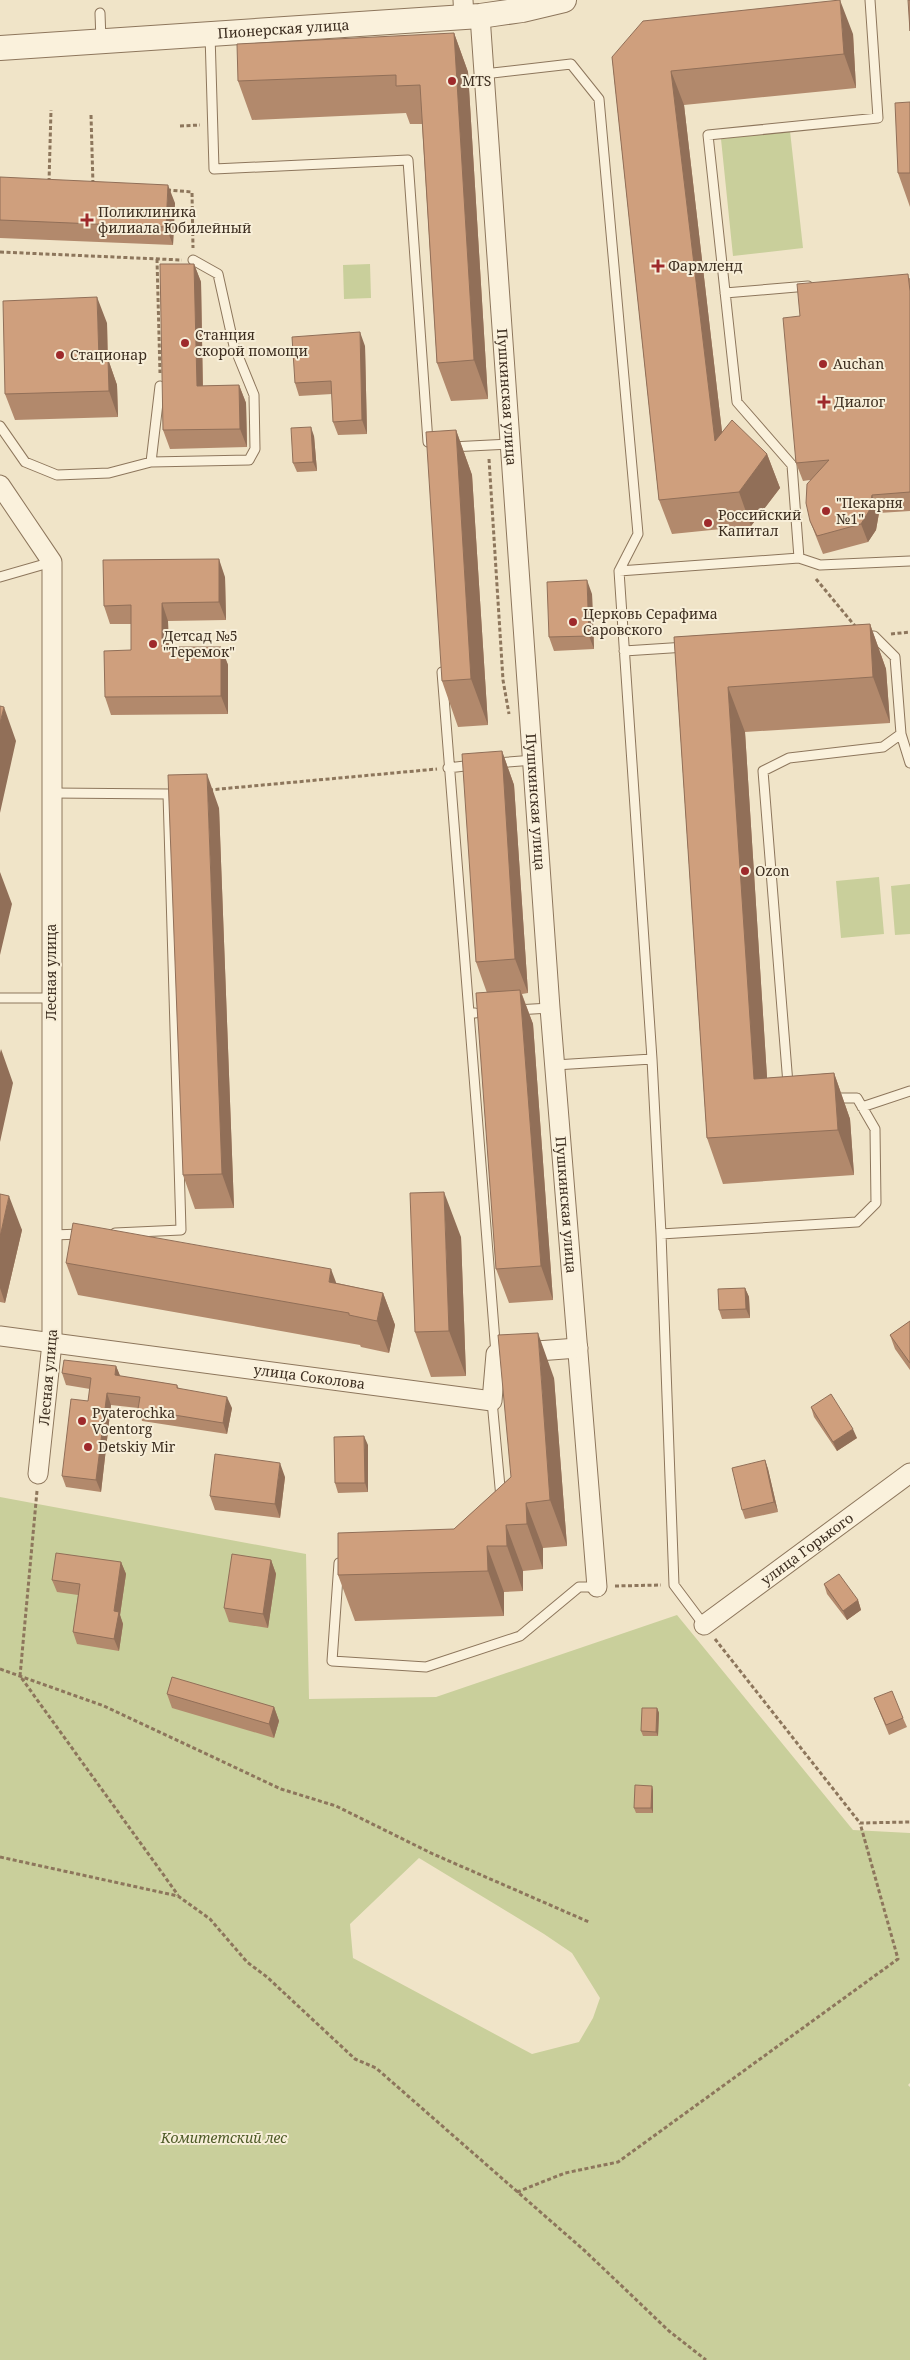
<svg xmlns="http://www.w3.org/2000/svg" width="910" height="2360" font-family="'Noto Serif',serif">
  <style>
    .green { fill: #c9cf9b; fill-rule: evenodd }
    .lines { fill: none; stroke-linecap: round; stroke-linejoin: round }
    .service-casing { stroke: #8d765c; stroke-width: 11 }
    .minor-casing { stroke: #8d765c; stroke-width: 21 }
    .tertiary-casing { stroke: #8d765c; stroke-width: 26 }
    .path { stroke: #8d765c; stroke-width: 3; stroke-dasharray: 4 2.5; stroke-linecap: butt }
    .service { stroke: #faf1dc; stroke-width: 9 }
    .minor { stroke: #faf1dc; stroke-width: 19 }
    .tertiary { stroke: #faf1dc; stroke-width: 24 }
    .wall { fill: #b2896c }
    .shaded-wall { fill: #916f58 }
    .building { fill: #cf9f7d; stroke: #916f58 }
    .poi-dot { fill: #9e2a2b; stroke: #f7eed8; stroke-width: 2 }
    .labels { text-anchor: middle; stroke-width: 4; stroke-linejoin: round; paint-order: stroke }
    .street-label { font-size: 14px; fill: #3d2e20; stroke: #f7eed8 }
    .poi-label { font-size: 14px; fill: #3d2e20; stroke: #f7eed8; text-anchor: start }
    .park-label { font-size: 14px; font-style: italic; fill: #4d5a26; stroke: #f7eed8 }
  </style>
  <rect width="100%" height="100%" fill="#f0e4c8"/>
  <path class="green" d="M790,131L803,248L733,256L721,139Z
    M370,264L371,298L344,299L343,265Z
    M879,877L884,934L841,938L836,881Z
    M910,884V934L895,935L891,886Z
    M0,1497L306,1554L309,1699L436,1697L677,1615L853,1830L910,1833V2083L908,2085L910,2087V2360H0ZM419,1858L544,1934L572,1953L600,1998L593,2018L579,2042L532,2054L353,1958L350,1924Z"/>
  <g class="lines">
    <defs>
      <path id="service" d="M100,13L101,41
        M210,34L214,169L408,160L428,442
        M484,74L571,64L599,99L638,534L619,571L799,558L792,465L737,402L708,135L878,118L870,0
        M725,293L808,286
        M0,426L25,462L57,475L109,473L151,462L160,386
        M451,447L510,444
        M151,462L249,460L255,449L254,395L234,346L218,274L193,260
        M799,558L820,565L910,561
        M619,571L652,1059L661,1234L674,1585L704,1625
        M0,577L52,562
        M624,651L686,647
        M442,672L469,1013
        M901,734L910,763
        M496,763L534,760
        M448,768L473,765
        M52,793L168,794L181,1230L115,1233
        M0,998H50
        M516,1010L550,1008
        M475,1013H469L496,1354
        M555,1065L652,1059
        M791,1086L788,1084L763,771L789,758L883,747L901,734L895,657L874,636L864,637
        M862,1107L910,1091
        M661,1234L857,1222L876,1203L875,1129L857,1098H832
        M52,1235L82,1234
        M492,1401L501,1498
        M339,1563L332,1661L426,1667L520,1636L579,1587H597"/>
      <g id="minor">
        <path d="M463,0L464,17"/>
        <path id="s1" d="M480,16L550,1008L597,1587"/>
        <path d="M0,485L52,562V1343L38,1474"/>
        <path id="s2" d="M0,1336L492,1401L496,1354L578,1348"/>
        <path id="s3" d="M704,1625L910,1473"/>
      </g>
      <g id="tertiary">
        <path id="s4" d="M0,48L480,16L522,10L564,0"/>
      </g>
    </defs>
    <use href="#service" class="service-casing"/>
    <use href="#minor" class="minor-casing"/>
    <use href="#tertiary" class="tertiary-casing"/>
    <path class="path" d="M91,115L93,185
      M180,126L200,125
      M49,182L51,110
      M167,190L192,192L193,248
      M0,252L182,260
      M157,259L160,373
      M489,459L503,680L509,714
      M816,579L855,626
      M891,634L910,632
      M209,790L437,769
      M37,1491L20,1676L178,1895
      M615,1586L661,1585
      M715,1639L860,1823L910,1822
      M0,1669L104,1706L281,1789L336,1806L433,1854L589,1922
      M0,1857L178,1896L210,1919L247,1962L267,1977L355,2059L376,2068L585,2251L669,2331L706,2360
      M517,2192L565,2173L618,2162L898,1959L860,1823"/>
    <use href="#service" class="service"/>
    <use href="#minor" class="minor"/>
    <use href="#tertiary" class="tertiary"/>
  </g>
  <path class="wall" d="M454,33L468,72L488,399L451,401L437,363L422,124H410L406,113L252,120L238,81Z
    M853,34L856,88L684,105L722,432L767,454L780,488L751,526L672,534L659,500L612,57Z
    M910,102V207L898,173Z
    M0,177L175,203L173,245L0,238Z
    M194,264L201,282L203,386L239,385L246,403L247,447L170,449L163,430Z
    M910,278V511L879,513L876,530L868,542L823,554L817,539L810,521V480L803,481L796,463L800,316Z
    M107,323L108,359L117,385L118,417L15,420L5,394Z
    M365,346L367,434L338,435L333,422L332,394L299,396L295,383Z
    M456,430L472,475L488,725L458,727L442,681Z
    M314,436L317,471L297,472L293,463Z
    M225,577L226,620L168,621L169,647H221L228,665V714L111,715L105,697L131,650V624H110L104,606Z
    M592,594L594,649L554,651L549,637Z
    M870,624L886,669L890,723L745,732L767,1078L834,1073L850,1119L854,1175L723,1184L707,1138L674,637Z
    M502,751L514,785L528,993L522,994L533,1024L553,1300L509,1303L496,1269L487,993L476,962Z
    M219,808L234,1208L195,1209L183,1175Z
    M0,1194L22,1230L5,1303L0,1302Z
    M461,1237L466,1376L431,1377L415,1332Z
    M66,1263L337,1283L383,1293L395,1325L389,1353L361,1347L360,1345L78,1295Z
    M745,1288L749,1297L750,1318L722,1319L719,1310Z
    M910,1321V1370L895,1349L890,1335Z
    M116,1366L120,1376L177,1385L179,1389L232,1408L227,1434L142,1421L138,1408L111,1405L101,1492L66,1487L62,1476L88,1401L90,1389L66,1385L62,1373Z
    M554,1378L567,1546L543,1548V1569L523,1571V1591L504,1592V1616L355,1621L338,1575L454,1529L511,1477Z
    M811,1407L857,1438L837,1451L814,1417Z
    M368,1445V1492L338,1493L335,1483Z
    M765,1460L768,1469L778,1512L745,1519L742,1510Z
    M285,1477L280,1518L215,1510L210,1496Z
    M271,1560L276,1574L268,1628L229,1622L224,1608Z
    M121,1562L126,1574L120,1615L123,1624L119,1651L77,1644L73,1632L78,1595L57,1592L52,1580Z
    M824,1584L858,1600L861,1610L847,1620L827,1594Z
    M167,1694L274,1707L279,1721L274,1738L172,1708Z
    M874,1698L903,1718L907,1727L889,1735Z
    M657,1708L659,1713L658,1736H643L641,1731Z
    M652,1786L653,1791V1813H636L634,1808Z"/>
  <path class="shaded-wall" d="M840,0L853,34L856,88L844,54Z
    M454,33L468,72L488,399L474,360Z
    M671,71L684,105L727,475L715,441Z
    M168,185L175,203L173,245L166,227Z
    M194,264L201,282L203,404L197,386Z
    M97,297L107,323L108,385L99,359Z
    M360,332L365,346L367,434L362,420Z
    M108,359L117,385L118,417L109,391Z
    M239,385L246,403L247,447L240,429Z
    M311,427L314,436L317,471L313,462Z
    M456,430L472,475L488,725L471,679Z
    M767,454L780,488L751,526L739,492Z
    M872,495L879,513L876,530L868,542L861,524Z
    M219,559L225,577L226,620L219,602Z
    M587,580L592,594L594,649L589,636Z
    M162,603L168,621L169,665L162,647Z
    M870,624L886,669L890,723L873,677Z
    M221,647L228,665V714L221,696Z
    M728,687L745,732L770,1124L754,1079Z
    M4,707L16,741L0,813V723Z
    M502,751L514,785L528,993L515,959Z
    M207,774L219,808L234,1208L222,1174Z
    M0,872L12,904L0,955Z
    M520,990L533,1024L553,1300L541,1266Z
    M1,1049L13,1083L0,1142V1053Z
    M834,1073L850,1119L854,1175L838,1130Z
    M444,1192L461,1237L466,1376L449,1331Z
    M9,1196L22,1230L5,1303L0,1288V1237Z
    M331,1269L343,1301L329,1282Z
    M745,1288L749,1297L750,1318L746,1309Z
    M383,1293L395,1325L389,1353L377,1321Z
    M538,1333L554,1378L567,1546L550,1500Z
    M116,1366L121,1378L115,1375Z
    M107,1393L111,1405L101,1492L96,1480Z
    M227,1397L232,1408L227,1434L223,1423Z
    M853,1429L857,1438L837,1451L833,1442Z
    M364,1436L368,1445V1492L365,1483Z
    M765,1460L768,1469L778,1512L774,1502Z
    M280,1463L285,1477L280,1518L275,1504Z
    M526,1503L543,1548V1569L527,1524Z
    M506,1525L523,1571V1591L507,1546Z
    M487,1546L504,1592V1616L488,1571Z
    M271,1560L276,1574L268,1628L263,1614Z
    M121,1562L126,1574L120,1615L123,1624L119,1651L114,1639V1611Z
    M858,1600L861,1610L847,1620L843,1611Z
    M274,1707L279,1721L274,1738L269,1724Z
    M657,1708L659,1713L658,1736L656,1732Z
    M652,1786L653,1791V1813L651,1808Z"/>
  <path class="building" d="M840,0L844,54L671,71L715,441L732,420L767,454L739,492L659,500L612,57L643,21Z
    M908,0H910V31Z
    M454,33L474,360L437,363L420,85L396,86V75L238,81L237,44Z
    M910,102V173H898L895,103Z
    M0,177L168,185L166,227L0,220Z
    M160,264H194L197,386L239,385L240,429L163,430Z
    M908,274L910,291V492L872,495L869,511L861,524L817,536L810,521L806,503L807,484L829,460L796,463L783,318L800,316L797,284Z
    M97,297L99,359H108L109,391L5,394L3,301Z
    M360,332L362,420L333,422L331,381L295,383L292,337Z
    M311,427L313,462L293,463L291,428Z
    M456,430L471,679L442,681L426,432Z
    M219,559V602L162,603V647H221V696L105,697L104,651L131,650V605L104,606L103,560Z
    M587,580L589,636L549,637L547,582Z
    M870,624L873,677L728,687L754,1079L834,1073L838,1130L707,1138L674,637Z
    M0,706L4,707L0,723Z
    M502,751L515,959L476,962L462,754Z
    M207,774L222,1174L183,1175L168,775Z
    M520,990L541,1266L496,1269L476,993Z
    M444,1192L449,1331L415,1332L410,1193Z
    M0,1194L9,1196L0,1237Z
    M73,1223L331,1269L329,1282L383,1293L377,1321L349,1315V1313L66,1263Z
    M745,1288L746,1309L719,1310L718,1289Z
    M910,1321V1363L890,1335Z
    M538,1333L550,1500L526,1503L527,1524L506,1525L507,1546H487L488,1571L338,1575V1533L454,1529L511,1477L498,1335Z
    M64,1360L116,1366L115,1375L177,1385V1388L227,1397L223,1423L138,1409L140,1397L107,1393L96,1480L62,1476L71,1399L88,1401L91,1378L62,1373Z
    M831,1394L853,1429L833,1442L811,1407Z
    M364,1436L365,1483H335L334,1437Z
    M215,1454L280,1463L275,1504L210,1496Z
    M765,1460L774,1502L742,1510L732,1468Z
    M56,1553L121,1562L114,1611L119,1612L114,1639L73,1632L80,1584L52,1580Z
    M232,1554L271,1560L263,1614L224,1608Z
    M839,1574L858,1600L843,1611L824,1584Z
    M172,1677L274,1707L269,1724L167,1694Z
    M892,1691L903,1718L886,1725L874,1698Z
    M642,1708H657L656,1732L641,1731Z
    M635,1785L652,1786L651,1808H634Z"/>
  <g class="poi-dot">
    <circle cx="452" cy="81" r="5"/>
    <path d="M84.5 212.5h5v5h5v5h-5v5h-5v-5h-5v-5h5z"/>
    <path d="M655.5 258.5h5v5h5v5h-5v5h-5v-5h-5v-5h5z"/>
    <circle cx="185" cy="343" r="5"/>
    <circle cx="60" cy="355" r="5"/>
    <circle cx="823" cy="364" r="5"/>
    <path d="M821.5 394.5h5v5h5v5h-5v5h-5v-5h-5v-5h5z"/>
    <circle cx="826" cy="511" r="5"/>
    <circle cx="708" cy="523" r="5"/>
    <circle cx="573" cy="622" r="5"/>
    <circle cx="153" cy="644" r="5"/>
    <circle cx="745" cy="871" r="5"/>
    <circle cx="82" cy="1421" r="5"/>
    <circle cx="88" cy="1447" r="5"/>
  </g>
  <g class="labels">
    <g class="street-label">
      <text dy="5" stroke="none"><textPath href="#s4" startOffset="284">Пионерская улица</textPath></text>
      <text dy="5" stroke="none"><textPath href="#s1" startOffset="382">Пушкинская улица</textPath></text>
      <text dy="5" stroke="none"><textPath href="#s1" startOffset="788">Пушкинская улица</textPath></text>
      <text transform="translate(51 972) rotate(-90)" y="5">Лесная улица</text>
      <text dy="5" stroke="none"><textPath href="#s1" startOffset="1192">Пушкинская улица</textPath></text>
      <text transform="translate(48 1377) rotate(-85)" y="5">Лесная улица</text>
      <text dy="5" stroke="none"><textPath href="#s2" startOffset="312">улица Соколова</textPath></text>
      <text dy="5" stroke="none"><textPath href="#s3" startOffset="128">улица Горького</textPath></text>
    </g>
    <g class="poi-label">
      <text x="462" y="86">MTS</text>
      <text x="98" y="217">Поликлиника<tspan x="98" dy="16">филиала Юбилейный</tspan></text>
      <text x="668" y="271">Фармленд</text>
      <text x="195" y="340">Станция<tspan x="195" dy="16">скорой помощи</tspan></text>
      <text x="70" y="360">Стационар</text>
      <text x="833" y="369">Auchan</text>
      <text x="834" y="407">Диалог</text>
      <text x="836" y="508">"Пекарня<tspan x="836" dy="16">№1"</tspan></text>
      <text x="718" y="520">Российский<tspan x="718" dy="16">Капитал</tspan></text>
      <text x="583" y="619">Церковь Серафима<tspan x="583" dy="16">Саровского</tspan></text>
      <text x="163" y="641">Детсад №5<tspan x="163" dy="16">"Теремок"</tspan></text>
      <text x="755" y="876">Ozon</text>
      <text x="92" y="1418">Pyaterochka<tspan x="92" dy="16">Voentorg</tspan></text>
      <text x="98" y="1452">Detskiy Mir</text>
    </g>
    <g class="park-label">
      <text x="224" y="2143">Комитетский лес</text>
    </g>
  </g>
</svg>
